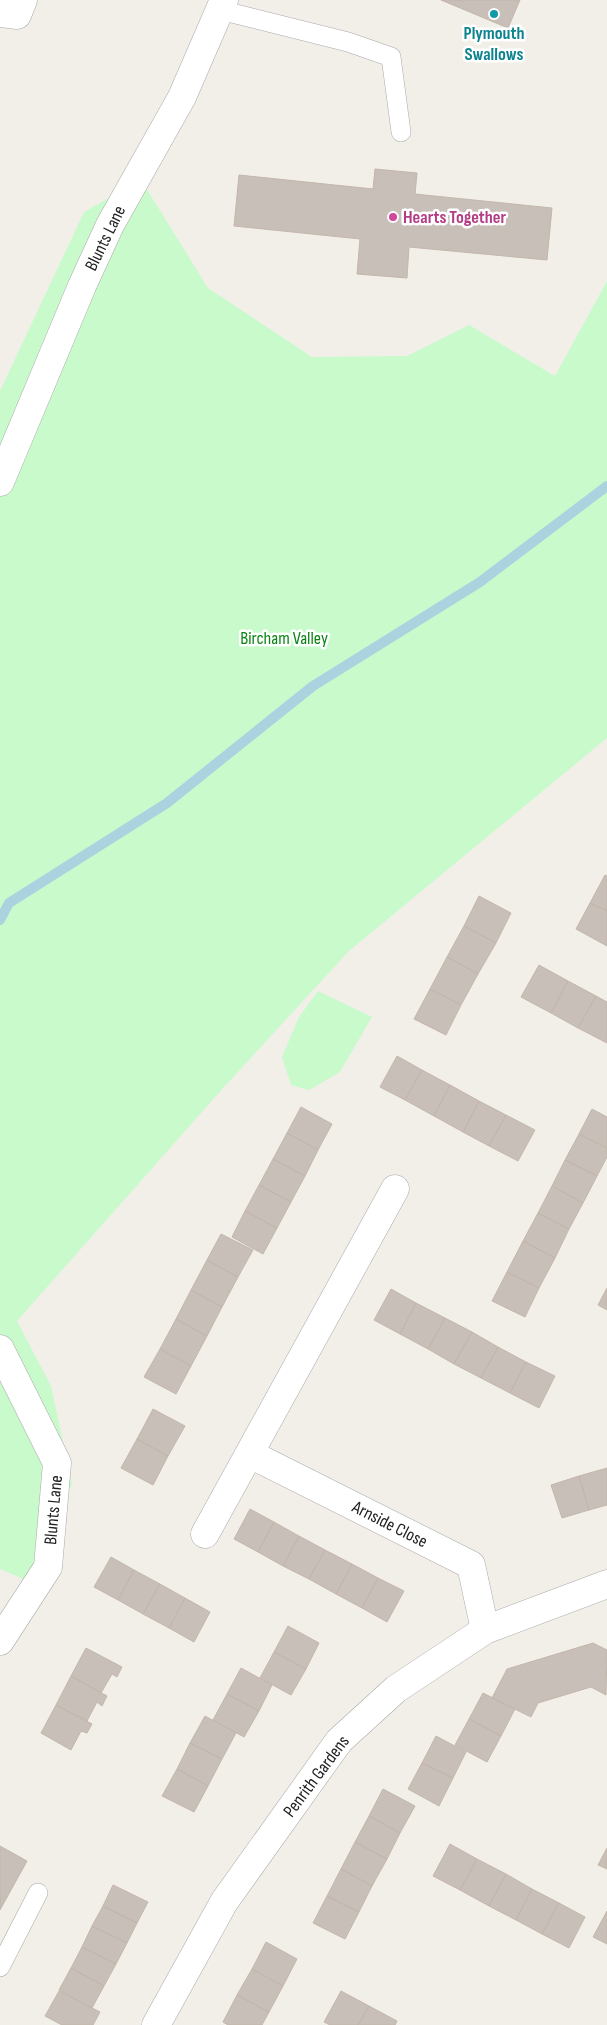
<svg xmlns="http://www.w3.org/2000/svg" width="607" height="2025" font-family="'Sofia Sans Condensed',sans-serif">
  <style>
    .park { fill: #c8facc }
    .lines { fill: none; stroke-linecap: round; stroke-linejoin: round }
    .stream { stroke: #aad3df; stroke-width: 10 }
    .building { fill: #c7bfb8; stroke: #c4b6ab }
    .lane-casing { stroke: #a9a9a9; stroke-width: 20 }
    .street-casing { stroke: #a9a9a9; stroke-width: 29 }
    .lane { stroke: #fff; stroke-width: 19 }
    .street { stroke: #fff; stroke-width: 28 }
    .culture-dot { fill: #0f9aa8; stroke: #fff; stroke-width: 2 }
    .hotel-dot { fill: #d1479c; stroke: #fff; stroke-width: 2 }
    .labels { text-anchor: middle; stroke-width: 5; stroke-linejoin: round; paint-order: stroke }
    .culture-label { font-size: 18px; font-weight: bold; fill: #0d838f; stroke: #fff }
    .hotel-label { font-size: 18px; font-weight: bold; fill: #b23c85; stroke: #fff; text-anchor: start }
    .street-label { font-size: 18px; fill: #222; stroke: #fff }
    .park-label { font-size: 18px; fill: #0c8416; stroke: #fff }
  </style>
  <rect width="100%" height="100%" fill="#f2efe9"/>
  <path class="park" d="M141,180L208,288L312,357L407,356L469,325L555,376L607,281V738L349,951L224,1087L17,1321L51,1386L72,1483L35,1584L0,1569V391L84,212Z
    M318,991L372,1017L340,1072L309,1090L291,1085L282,1057L299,1017Z"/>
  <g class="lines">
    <path class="stream" d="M0,920L9,903L167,803L313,686L480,582L607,486"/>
  </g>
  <path class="building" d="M441,0H520L508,28Z
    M375,169L417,173L415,194L552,208L547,260L409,247L407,278L357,274L360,239L234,226L239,175L373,189Z
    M605,875L607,876V911L590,903Z
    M479,896L511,913L496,943L464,926Z
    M590,903L607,911V946L576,929Z
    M464,926L496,943L478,974L447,957Z
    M447,957L478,974L461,1005L430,989Z
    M539,965L568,981L551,1013L521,997Z
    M568,981L596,996L578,1028L551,1013Z
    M430,989L461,1005L446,1035L414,1019Z
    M596,996L607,1002V1043L578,1028Z
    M397,1056L422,1070L405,1100L380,1087Z
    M422,1070L450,1085L434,1116L405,1100Z
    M450,1085L479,1101L463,1132L434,1116Z
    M479,1101L506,1115L489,1146L463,1132Z
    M301,1107L332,1124L318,1150L287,1133Z
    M592,1109L607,1117V1148L579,1134Z
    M506,1115L535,1130L518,1161L489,1146Z
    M287,1133L318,1150L305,1176L273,1159Z
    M579,1134L607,1148V1157L597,1176L565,1160Z
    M273,1159L305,1176L291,1202L259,1185Z
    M565,1160L597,1176L583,1203L552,1186Z
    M259,1185L291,1202L277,1228L245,1211Z
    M552,1186L583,1203L569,1229L538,1213Z
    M245,1211L277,1228L263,1254L232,1237Z
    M538,1213L569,1229L555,1258L523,1241Z
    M221,1234L253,1250L238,1277L207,1260Z
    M523,1241L555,1258L539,1288L507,1272Z
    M207,1260L238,1277L222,1307L191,1290Z
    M507,1272L539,1288L525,1317L492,1301Z
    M607,1288V1310L598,1305Z
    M391,1289L416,1303L400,1334L374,1320Z
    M191,1290L222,1307L207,1336L176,1319Z
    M416,1303L445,1318L428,1349L400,1334Z
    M445,1318L472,1332L454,1364L428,1349Z
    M176,1319L207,1336L191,1366L160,1349Z
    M472,1332L498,1347L481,1378L454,1364Z
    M498,1347L526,1362L510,1393L481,1378Z
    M160,1349L191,1366L176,1394L144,1377Z
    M526,1362L555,1376L539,1408L510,1393Z
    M153,1409L185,1426L168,1456L137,1439Z
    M137,1439L168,1456L153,1485L121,1468Z
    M607,1468V1505L589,1510L579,1476Z
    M579,1476L589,1510L562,1518L551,1485Z
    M250,1509L274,1522L258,1552L234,1539Z
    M274,1522L299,1536L283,1566L258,1552Z
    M299,1536L325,1550L309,1579L283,1566Z
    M325,1550L352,1564L336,1594L309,1579Z
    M111,1557L134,1570L118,1600L94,1587Z
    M352,1564L378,1578L362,1608L336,1594Z
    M134,1570L160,1584L143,1614L118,1600Z
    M378,1578L404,1591L387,1622L362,1608Z
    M160,1584L185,1598L169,1628L143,1614Z
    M185,1598L210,1612L194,1642L169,1628Z
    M288,1626L319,1643L306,1669L274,1652Z
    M593,1643L607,1650L606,1695L591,1687L538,1703L531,1717L492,1698L507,1669Z
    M86,1648L122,1667L117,1677L112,1674L101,1693L71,1676Z
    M274,1652L306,1669L291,1695L260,1678Z
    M241,1668L272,1685L259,1711L227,1694Z
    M71,1676L107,1696L102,1706L97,1702L87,1721L56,1705Z
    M483,1693L515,1709L501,1736L469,1719Z
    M227,1694L259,1711L244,1737L213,1720Z
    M56,1705L92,1724L87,1733L81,1731L71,1750L41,1733Z
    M205,1716L236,1733L222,1759L190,1743Z
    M469,1719L501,1736L487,1762L455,1745Z
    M436,1736L466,1752L453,1778L422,1763Z
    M190,1743L222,1759L208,1786L177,1769Z
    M422,1763L453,1778L439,1806L408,1789Z
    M177,1769L208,1786L194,1812L162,1796Z
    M383,1789L415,1806L400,1833L369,1816Z
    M369,1816L400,1833L387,1859L355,1842Z
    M355,1842L387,1859L372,1886L341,1869Z
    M450,1844L477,1859L460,1890L433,1876Z
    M0,1846L27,1861L0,1910Z
    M607,1848V1869L598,1865Z
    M477,1859L506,1874L489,1906L460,1890Z
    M341,1869L372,1886L359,1912L327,1896Z
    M506,1874L532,1889L516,1920L489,1906Z
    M113,1885L148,1902L137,1923L103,1906Z
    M532,1889L559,1903L542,1934L516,1920Z
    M327,1896L359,1912L345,1939L313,1923Z
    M559,1903L585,1917L569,1948L542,1934Z
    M103,1906L137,1923L127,1943L92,1926Z
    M607,1911V1944L593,1937Z
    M92,1926L127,1943L116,1964L82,1947Z
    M266,1942L297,1959L283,1986L252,1969Z
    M82,1947L116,1964L104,1986L71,1968Z
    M71,1968L104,1986L92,2008L59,1990Z
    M252,1969L283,1986L269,2012L237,1995Z
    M59,1991L100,2012L93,2025H62L45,2016Z
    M341,1991L369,2006L358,2025H330L324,2022Z
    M237,1995L269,2012L262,2025H228L223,2022Z
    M369,2006L397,2021L395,2025H358Z"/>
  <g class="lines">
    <defs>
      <path id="lane" d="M220,10L348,42L391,57L401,132
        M0,1967L38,1893"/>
      <path id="street" d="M0,13L17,15L23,0
        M0,482L82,286L110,225L182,97L224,0
        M0,1349L57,1463L48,1567L0,1641
        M250,1454L471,1565L485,1630
        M205,1534L395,1189
        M156,2025L224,1902L339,1741L396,1689L485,1630L607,1584"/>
    </defs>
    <use href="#lane" class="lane-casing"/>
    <use href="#street" class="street-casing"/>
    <use href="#lane" class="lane"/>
    <use href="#street" class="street"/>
  </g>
  <circle class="culture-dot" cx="494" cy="14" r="5"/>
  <circle class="hotel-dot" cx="393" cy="217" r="5"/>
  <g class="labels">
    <g class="culture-label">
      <text x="494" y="39">Plymouth<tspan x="494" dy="21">Swallows</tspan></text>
    </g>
    <g class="hotel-label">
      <text x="403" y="223">Hearts Together</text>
    </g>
    <g class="street-label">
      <text transform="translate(105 238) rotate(-64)" y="6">Blunts Lane</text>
      <text transform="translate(53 1510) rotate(-85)" y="6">Blunts Lane</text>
      <text transform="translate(390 1524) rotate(27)" y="6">Arnside Close</text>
      <text transform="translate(316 1776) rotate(-53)" y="6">Penrith Gardens</text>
    </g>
    <g class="park-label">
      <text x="284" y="644">Bircham Valley</text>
    </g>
  </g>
</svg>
